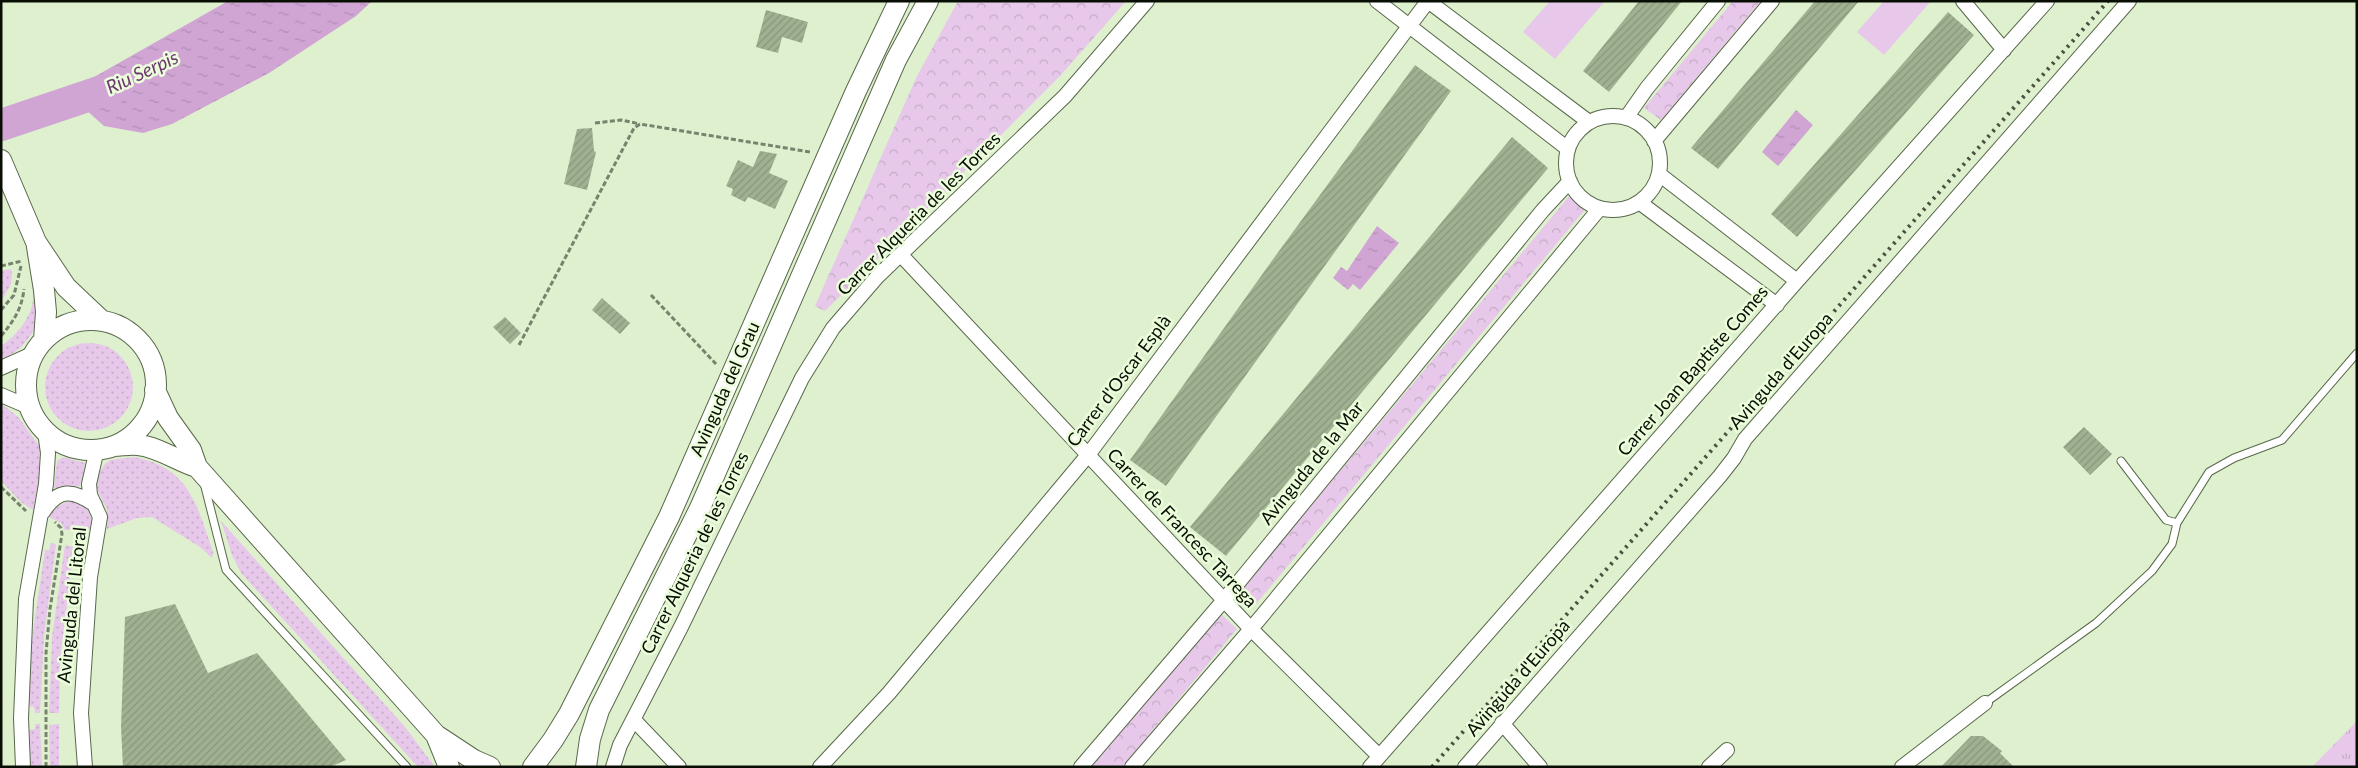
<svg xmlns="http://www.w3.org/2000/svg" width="2358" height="768" font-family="Lato,sans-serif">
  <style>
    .grass { fill: url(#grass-tufts) }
    .forest { fill: url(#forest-crowns) }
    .garden { fill: url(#garden-dots) }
    .pitch { fill: #e7c8ea }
    .water { fill: url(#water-ripples) }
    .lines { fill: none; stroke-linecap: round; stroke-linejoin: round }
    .river { stroke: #d0a5d4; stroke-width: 32 }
    .building { fill: url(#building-hatch) }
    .lane-casing { stroke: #58684a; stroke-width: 9 }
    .street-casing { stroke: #58684a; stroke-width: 16 }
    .secondary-casing { stroke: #58684a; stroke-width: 22 }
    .path { stroke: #77836c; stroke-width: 3; stroke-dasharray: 5 2.5; stroke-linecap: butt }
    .lane { stroke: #fff; stroke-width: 7 }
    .street { stroke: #fff; stroke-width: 14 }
    .secondary { stroke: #fff; stroke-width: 20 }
    .rail { stroke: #495240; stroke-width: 4; stroke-dasharray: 2.5 5; stroke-linecap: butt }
    .labels { text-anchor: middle; stroke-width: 5; stroke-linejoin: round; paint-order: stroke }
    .street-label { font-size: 18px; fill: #090e04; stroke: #ebfddb }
    .water-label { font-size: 19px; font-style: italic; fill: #6c3771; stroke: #ebfddb }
  </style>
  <defs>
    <pattern id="grass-tufts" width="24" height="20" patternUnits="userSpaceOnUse" patternTransform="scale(1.25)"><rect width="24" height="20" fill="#e7c8ea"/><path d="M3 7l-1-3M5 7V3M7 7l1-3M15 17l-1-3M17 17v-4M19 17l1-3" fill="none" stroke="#c5abc7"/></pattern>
    <pattern id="forest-crowns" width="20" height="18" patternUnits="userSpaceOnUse" patternTransform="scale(1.25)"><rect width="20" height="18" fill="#e7c8ea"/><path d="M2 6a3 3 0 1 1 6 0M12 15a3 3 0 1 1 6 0" fill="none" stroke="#c5abc7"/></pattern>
    <pattern id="garden-dots" width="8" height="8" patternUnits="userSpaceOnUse" patternTransform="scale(1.25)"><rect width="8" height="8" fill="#e7c8ea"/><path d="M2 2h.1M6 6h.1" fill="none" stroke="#c5abc7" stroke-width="1.8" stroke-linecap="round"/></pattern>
    <pattern id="water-ripples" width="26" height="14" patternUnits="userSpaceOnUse" patternTransform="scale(1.25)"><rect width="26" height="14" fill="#d0a5d4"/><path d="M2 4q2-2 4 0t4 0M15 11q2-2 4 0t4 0" fill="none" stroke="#b18db4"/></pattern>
    <pattern id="building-hatch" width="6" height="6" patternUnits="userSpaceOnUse" patternTransform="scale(1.25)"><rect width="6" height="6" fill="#a0b191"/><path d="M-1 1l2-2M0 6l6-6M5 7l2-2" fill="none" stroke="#88977b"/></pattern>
  </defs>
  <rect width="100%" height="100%" fill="#def0ce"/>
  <path class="grass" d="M2357,721V767H2312Z"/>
  <path class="forest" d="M958,1H1126L1060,76L825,311L815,306L917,76Z
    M1733,1H1761L1661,120L1644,108Z
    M1571,194L1588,206L1256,604L1241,590Z
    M1221,614L1237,629L1122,767H1091Z"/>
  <path class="garden" d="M10,269L12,271L11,284L1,302V271Z
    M32,280C47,314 35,344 1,360V346C16,336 31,318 33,300C34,294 32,286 32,280Z
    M45 387a44 44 0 1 1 88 0a44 44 0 1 1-88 0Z
    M1,403L19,418L40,447L39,481L33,510L21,502L1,481Z
    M63,457L85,463L80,486L54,488L57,461Z
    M134,457C189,467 197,505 213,552L212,558L200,547L152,517L137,518L107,529V509L97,490V477L104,465L110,460Z
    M69,501C87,504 93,513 92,530H65L61,523L49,517L54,508Z
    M221,521L405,727L435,767H418L241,573L232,555Z
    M51,543L56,544L44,636L40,713H35L34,707L28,706L31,645L45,550H49Z
    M65,545L74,547L60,660L59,713H49L52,637Z
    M35,724H40L42,767H30L29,730L35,729Z
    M59,724V767H50L49,725Z"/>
  <path class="pitch" d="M1550,1H1605L1555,59L1523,32Z
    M1884,1H1931L1884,55L1857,32Z"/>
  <path class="water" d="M228,1H372L356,16L269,73L172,124L143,133L104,126L75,100L80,85Z
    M1796,110L1813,125L1778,166L1762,152Z
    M1377,226L1399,243L1360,290L1353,284L1348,290L1333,278L1341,267L1347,271Z"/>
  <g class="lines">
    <path class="river" d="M1,125L117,86"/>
  </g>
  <path class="building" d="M1639,1H1682L1609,92L1583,71Z
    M1815,1H1859L1718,169L1691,148Z
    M766,10L808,22L802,43L782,37L778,53L756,47Z
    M1948,12L1974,35L1797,237L1771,214Z
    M1415,65L1451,91L1166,486L1130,460L1271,262Z
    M592,128L594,151L596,152L587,190L564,184L577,129Z
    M1512,137L1548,168L1226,556L1190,527Z
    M760,151L777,154L769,173L788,181L775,209L748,197L745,202L731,195L733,189L726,186L738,160L753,167Z
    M602,298L630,323L620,334L592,310Z
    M505,317L521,333L510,344L493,327Z
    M2084,427L2112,454L2090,475L2063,447Z
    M175,604L208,673L257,653L346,760L330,767H123L121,727L125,617Z
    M1971,736H1983L2002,751L2000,753L2014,767H1941Z"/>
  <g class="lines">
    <defs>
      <path id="lane" d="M2121,461L2166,520L2177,523
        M204,483L226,570L407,767
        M1985,703L2096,623L2152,571L2172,544L2177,523L2209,472L2234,458L2282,440L2357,353"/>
      <path id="street" d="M1377,1L1568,149
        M1428,1L1589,122
        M1963,1L2004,50
        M1566 163a47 47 0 1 1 94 0a47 47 0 1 1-94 0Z
        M1626,118L1647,88L1718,1
        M1654,141L1772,1
        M1659,174L1797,281
        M1639,202L1777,305
        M901,255L1251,629L1379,756
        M1,368L34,353
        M1,395L29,407
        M43,512C58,488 73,489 95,505
        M634,720L679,767
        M1502,723L1540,767
        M23,767L21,718L26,599L46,484L48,453L45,432
        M85,767L81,713L90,577L100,517L90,495L89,484L97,449
        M613,767L620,745L681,627L802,378L833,328L877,277L1065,96L1147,1
        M820,767L889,693L1088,455L1428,1
        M1081,767L1224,600L1543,210L1570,181
        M1132,767L1251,629L1600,208
        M1370,767L1797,281L2047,1
        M1465,767L1720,476L1734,458L1745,439L2129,1
        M1709,767L1727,750
        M1902,767L1985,703"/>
      <path id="secondary" d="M1,160L36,242L66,287L102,321
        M37,247L44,290L46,312L44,340
        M26 385a65 65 0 1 1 130 0a65 65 0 1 1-130 0Z
        M155,390L168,418L191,450L197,467L436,735L474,760L490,767
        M114,446C121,446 130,444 138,445C159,447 177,461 197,467
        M436,735L449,767
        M533,767L553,740L569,714L669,517L856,91L899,1
        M586,767L590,739L599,710L700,508L896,60L928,1"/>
    </defs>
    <use href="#lane" class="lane-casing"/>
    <use href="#street" class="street-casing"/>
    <use href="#secondary" class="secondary-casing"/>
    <path class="path" d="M595,123L621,120L640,124
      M1,266L22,261
      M651,295L716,364
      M1,310L14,295L21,266
      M1,336C14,321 22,308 24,289
      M519,345L634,128L640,124L810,152
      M1,487L26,511
      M46,767V653L50,609L62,534L61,528L55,522"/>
    <use href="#lane" class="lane"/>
    <use href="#street" class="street"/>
    <use href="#secondary" class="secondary"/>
    <path class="rail" d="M1432,767L2108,1"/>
  </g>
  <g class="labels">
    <g class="street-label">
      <text transform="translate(919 214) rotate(-45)" y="6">Carrer Alqueria de les Torres</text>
      <text transform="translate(1693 371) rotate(-49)" y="6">Carrer Joan Baptiste Comes</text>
      <text transform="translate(1781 371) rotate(-49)" y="6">Avinguda d'Europa</text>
      <text transform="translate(1119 381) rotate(-53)" y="6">Carrer d'Oscar Esplà</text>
      <text transform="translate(725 389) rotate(-66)" y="6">Avinguda del Grau</text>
      <text transform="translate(1312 463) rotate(-51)" y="6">Avinguda de la Mar</text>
      <text transform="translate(1182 528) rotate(47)" y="6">Carrer de Francesc Tàrrega</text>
      <text transform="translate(695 553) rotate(-64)" y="6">Carrer Alqueria de les Torres</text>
      <text transform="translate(72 605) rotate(-84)" y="6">Avinguda del Litoral</text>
      <text transform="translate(1518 678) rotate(-49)" y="6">Avinguda d'Europa</text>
    </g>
    <g class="water-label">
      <text transform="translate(142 72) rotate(-25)" y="7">Riu Serpis</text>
    </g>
  </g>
  <rect width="2358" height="768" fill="none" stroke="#090e04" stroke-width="5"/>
</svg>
